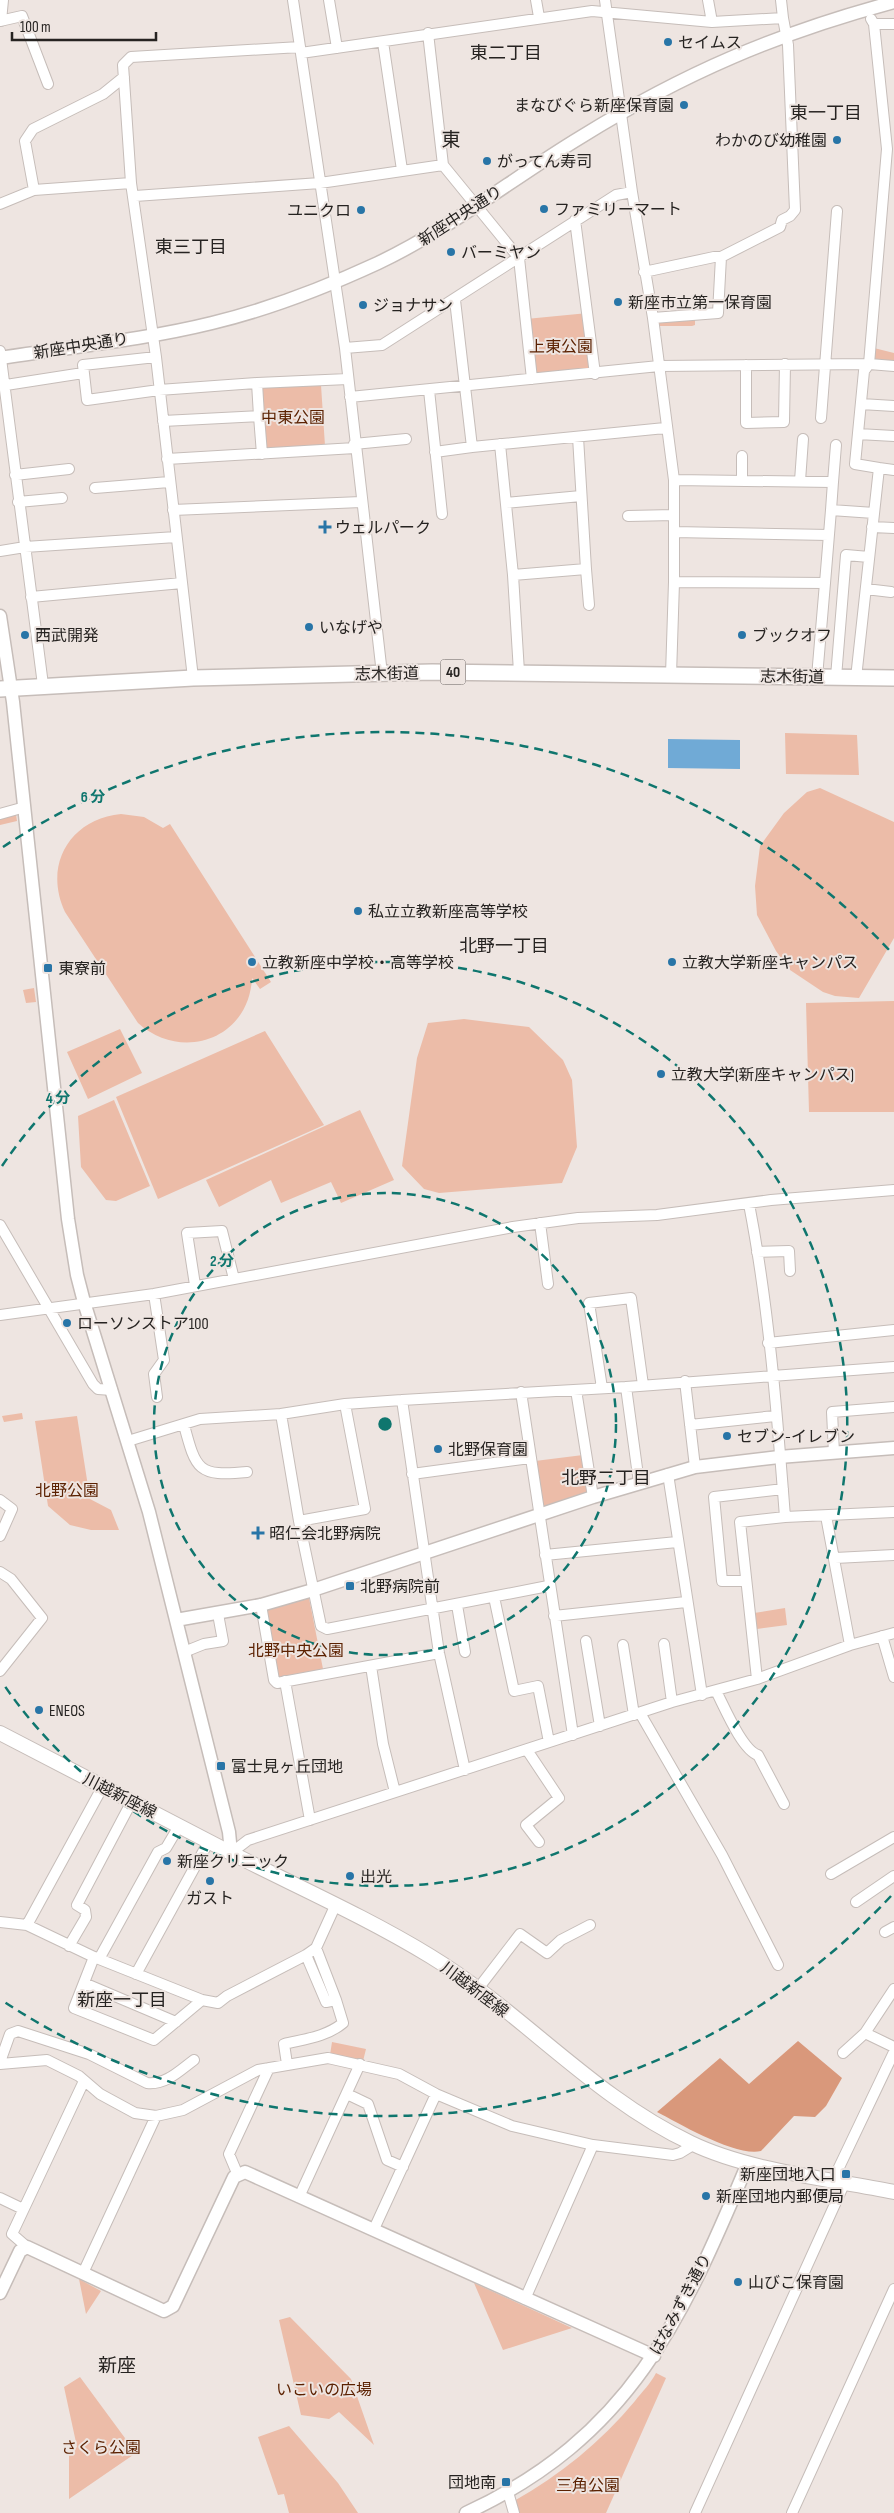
<svg xmlns="http://www.w3.org/2000/svg" width="894" height="2513" font-family="'Sofia Sans Condensed','Noto Sans JP',sans-serif">
  <style>
    .green { fill: #ecbca8 }
    .forest { fill: #d9987b }
    .water { fill: #70aad6 }
    .lines { fill: none; stroke-linecap: round; stroke-linejoin: round }
    .minor-casing { stroke: #c6bdb9; stroke-width: 12 }
    .tertiary-casing { stroke: #c6bdb9; stroke-width: 15 }
    .secondary-casing { stroke: #c6bdb9; stroke-width: 16 }
    .primary-casing { stroke: #c6bdb9; stroke-width: 18 }
    .minor { stroke: #fff; stroke-width: 10 }
    .tertiary { stroke: #fff; stroke-width: 12 }
    .secondary { stroke: #fff; stroke-width: 14 }
    .primary { stroke: #fff; stroke-width: 15 }
    .ring { fill: none; stroke: #0f766e; stroke-width: 2.5; stroke-dasharray: 9 6 }
    .poi-dot { fill: #2875a7; stroke: #eee5e1; stroke-width: 2 }
    .labels { text-anchor: middle; stroke-width: 4; stroke-linejoin: round; paint-order: stroke }
    .shield { fill: #eee5e1; stroke: #625d5b; stroke-width: 1 }
    .shield-label { font-size: 15px; font-weight: bold; fill: #262321 }
    .poi-label { font-size: 16px; fill: #262321; stroke: #eee5e1; text-anchor: start }
    .street-label { font-size: 16px; fill: #262321; stroke: #eee5e1 }
    .park-label { font-size: 16px; fill: #5c2202; stroke: #eee5e1 }
    .neighbourhood-label { font-size: 18px; fill: #262321; stroke: #eee5e1 }
    .quarter-label { font-size: 19px; fill: #262321; stroke: #eee5e1 }
    .centre { fill: #0f766e; stroke: #eee5e1; stroke-width: 2.5 }
    .ring-label { font-size: 15px; text-anchor: middle; font-weight: bold; fill: #0f766e; stroke: #eee5e1; stroke-width: 4; stroke-linejoin: round; paint-order: stroke }
  </style>
  <rect width="100%" height="100%" fill="#eee5e1"/>
  <path class="green" d="M588,313L595,374L532,379L526,319Z
    M695,319V325L692,326H658V323L663,320Z
    M874,348L894,353V363L877,362L873,356Z
    M321,385L325,446L267,449L260,388Z
    M785,733L857,735L859,775L786,774Z
    M820,788L894,822V938L859,998L835,996L823,992L790,970L776,951L757,915L755,886L760,846L784,813L807,792Z
    M16,814L17,821L0,825V819Z
    M121,814L144,817L163,828L170,824L271,982L260,989L252,978C249,1040 181,1062 138,1023L65,912C43,865 70,819 121,814Z
    M34,988L36,1002L26,1003L23,990Z
    M894,1001V1112H809L806,1003Z
    M464,1019L529,1027L563,1060L572,1080L577,1147L562,1183L439,1193L424,1189L402,1166L417,1058L428,1023Z
    M120,1029L142,1073L88,1099L67,1052Z
    M265,1031L324,1125L158,1199L116,1097Z
    M114,1100L150,1186L116,1201L106,1200L81,1167L78,1116Z
    M360,1110L394,1180L341,1203L331,1182L281,1203L271,1180L219,1207L206,1180Z
    M22,1413L23,1419L4,1422L2,1416Z
    M77,1416L90,1499L111,1510L119,1530H91L70,1525L48,1506L35,1421Z
    M583,1455L589,1495L541,1510L535,1461Z
    M309,1598L323,1669L278,1678L265,1610Z
    M785,1608L787,1625L757,1629L754,1613Z
    M332,2042L366,2049L363,2061L330,2055Z
    M79,2279L101,2291L86,2314Z
    M474,2283L572,2328L503,2350Z
    M290,2317L351,2379L374,2445L339,2412L329,2419L301,2415L279,2320Z
    M656,2373L666,2378L606,2513H518L514,2501C560,2475 601,2442 635,2401C642,2392 651,2383 656,2373Z
    M80,2377L136,2453L69,2499V2454L77,2447L64,2387Z
    M289,2426L338,2483L358,2513H289L284,2494L278,2495L258,2437Z"/>
  <path class="forest" d="M798,2041L842,2078L826,2106L815,2117L794,2116L761,2151C736,2157 680,2124 657,2112L720,2058L749,2084Z"/>
  <path class="water" d="M668,739L740,740V769L668,768Z"/>
  <g class="lines">
    <defs>
      <path id="minor" d="M293,0L345,348L382,674
        M329,0L337,48
        M536,0L539,17
        M708,0L712,22
        M781,0L783,18
        M871,19L874,24H894
        M0,21L22,16L48,84
        M1,21L3,0
        M874,24L887,149L869,364L864,371L855,464L879,468
        M428,33L443,165
        M383,42L402,170
        M301,53L592,11L712,22L783,18L788,45L795,210L790,216L782,220L780,227L721,257L718,313L653,318
        M131,183L123,65L131,57L300,47
        M34,190L25,141L33,129L103,94L124,77
        M632,192L653,318L674,480V582L671,675
        M135,196L320,183L443,165L519,258L532,379
        M0,204L34,190L131,183L156,357L193,678
        M575,220L595,374
        M644,272L714,257H721
        M455,300L472,447L665,428
        M345,348L382,345L616,195L632,192L605,0
        M0,351L43,685
        M156,357L83,365L87,400L159,390L257,383
        M746,365V423L784,422L785,364
        M6,385L83,373
        M429,390L442,514
        M350,397L659,366L869,364L894,366
        M861,404L894,406
        M259,416L257,383L348,379
        M821,418L837,211
        M163,421L259,416L262,454
        M858,434L894,436
        M354,444L406,439
        M500,444L513,575L519,672
        M435,452L472,447
        M167,459L355,448
        M15,475L69,469
        M674,480L833,482L831,510L874,513
        M742,481V456
        M800,481L803,439
        M833,482L836,445
        M95,488L169,482
        M18,502L62,498
        M506,503L581,496
        M173,510L361,502
        M628,516L674,515
        M872,527L894,528
        M674,532L829,535
        M0,551L25,547L176,537
        M586,569L589,605
        M513,575L586,569L578,437
        M674,582L825,583L831,510
        M866,589L891,592
        M31,597L182,583
        M817,677L825,583
        M836,677L846,555L869,557
        M856,678L879,468L894,470
        M0,814L25,807
        M749,1204C769,1307 777,1413 785,1517
        M540,1223L548,1284
        M0,1225L93,1384L98,1389L112,1390
        M757,1252L789,1251L790,1271
        M195,1285L187,1233L222,1231L234,1279
        M154,1294L164,1360L154,1374L157,1397
        M0,1315L154,1294L513,1227L578,1218L657,1215L771,1200L894,1190
        M768,1343L894,1330
        M685,1381L695,1467
        M626,1387L639,1483
        M602,1388L589,1303L631,1298L643,1385
        M576,1390L593,1497
        M521,1392L573,1735
        M402,1400L345,1404L365,1509L299,1521L321,1626L327,1629L548,1586
        M184,1425C196,1470 198,1477 247,1472
        M690,1425L775,1416
        M128,1441L200,1419L281,1414
        M834,1453L832,1412L894,1407
        M412,1474L530,1458
        M668,1474L702,1695
        M0,1500L12,1509L0,1536
        M826,1516L850,1645
        M299,1521L281,1414L345,1404
        M545,1555L677,1542
        M835,1558L894,1555
        M0,1572L11,1579L42,1618L0,1671
        M746,1581H722L714,1497L783,1489
        M494,1597L514,1691L538,1686L549,1742
        M261,1605L274,1680L277,1683L439,1653
        M457,1605L465,1652
        M554,1616L686,1602
        M882,1636L894,1677
        M586,1641L600,1726
        M664,1644L672,1702
        M623,1645L634,1715
        M184,1652L204,1644L223,1641L218,1614
        M371,1666L383,1744L395,1792
        M757,1679L740,1522L785,1517L894,1512
        M285,1681L310,1820
        M716,1691C724,1706 742,1750 758,1755L784,1804
        M640,1713L722,1855L778,1965
        M527,1750L559,1798L526,1825L539,1842
        M465,1770L439,1653L402,1400L626,1387L894,1367
        M103,1786L27,1925L94,1957L202,2000L218,2003L227,1996L306,1955L316,1948L336,1904
        M231,1853L248,1840L672,1702L757,1679L850,1645L894,1633
        M831,1874L894,1837
        M856,1902L894,1876
        M0,1922L27,1925
        M885,1932L894,1927
        M69,1946L86,1917L85,1910L77,1905L132,1801
        M306,1955L326,2002L336,2000L316,1948
        M94,1957L74,2008L154,2040L202,2000
        M99,1959L158,1852L166,1848L179,1826
        M136,1974L209,1841
        M84,1983L176,2022
        M477,1990L520,1934L547,1953L561,1940L590,1925
        M865,2033L894,2047
        M843,2053L865,2033L894,1989
        M0,2062L10,2034L18,2031L89,2054L147,2083C166,2085 179,2071 194,2060
        M0,2064L47,2060L79,2076L100,2094L135,2113L156,2116L183,2110L258,2070L328,2058L399,2074L436,2094L512,2126L593,2145L673,2155L680,2153L693,2145
        M287,2064L284,2044C305,2039 326,2037 343,2023L336,2000
        M347,2094L368,2104L387,2160L403,2167
        M237,2173L229,2154L269,2068
        M833,2180L894,2052
        M299,2197L360,2064
        M0,2198L23,2209
        M374,2229L436,2094
        M27,2247L12,2234L84,2081
        M83,2273L156,2116
        M525,2299L593,2145
        M508,2492L514,2513
        M695,2513L845,2182
        M792,2513L894,2289"/>
      <path id="tertiary" d="M0,358C70,347 143,340 212,323C270,309 324,288 378,263C450,229 513,178 581,137C684,73 778,33 894,2
        M0,616L13,702L68,1219L77,1275L84,1302L149,1512L229,1832L231,1853
        M176,1620L261,1605L313,1590L593,1497L695,1467L779,1457L894,1448
        M0,2293L20,2251L27,2247L164,2311L173,2306L234,2177L245,2172L654,2356
        M466,2513C630,2437 682,2320 748,2163"/>
      <path id="secondary" d="M0,1733C77,1773 154,1813 231,1853C298,1887 366,1917 430,1956C522,2012 593,2097 691,2143C749,2171 831,2179 894,2192"/>
      <path id="primary" d="M0,689L193,678L432,672L894,678"/>
    </defs>
    <use href="#minor" class="minor-casing"/>
    <use href="#tertiary" class="tertiary-casing"/>
    <use href="#secondary" class="secondary-casing"/>
    <use href="#primary" class="primary-casing"/>
    <use href="#minor" class="minor"/>
    <use href="#tertiary" class="tertiary"/>
    <use href="#secondary" class="secondary"/>
    <use href="#primary" class="primary"/>
  </g>
  <g class="ring">
    <circle cx="385" cy="1424" r="231"/>
    <path d="M2 1166A462 462 0 1 1 2 1682"/>
    <path d="M891 1896A692 692 0 0 1 3 2001M3 847A692 692 0 0 1 891 952"/>
  </g>
  <g class="poi-dot">
    <circle cx="668" cy="42" r="5"/>
    <circle cx="684" cy="105" r="5"/>
    <circle cx="837" cy="140" r="5"/>
    <circle cx="487" cy="161" r="5"/>
    <circle cx="544" cy="209" r="5"/>
    <circle cx="361" cy="210" r="5"/>
    <circle cx="451" cy="252" r="5"/>
    <circle cx="618" cy="302" r="5"/>
    <circle cx="363" cy="305" r="5"/>
    <path d="M322.5 519.5h5v5h5v5h-5v5h-5v-5h-5v-5h5z"/>
    <circle cx="309" cy="627" r="5"/>
    <circle cx="25" cy="635" r="5"/>
    <circle cx="742" cy="635" r="5"/>
    <circle cx="358" cy="911" r="5"/>
    <circle cx="252" cy="962" r="5"/>
    <circle cx="672" cy="962" r="5"/>
    <rect x="43" y="963" width="10" height="10" rx="2.5"/>
    <circle cx="661" cy="1074" r="5"/>
    <circle cx="67" cy="1323" r="5"/>
    <circle cx="727" cy="1436" r="5"/>
    <circle cx="438" cy="1449" r="5"/>
    <path d="M255.5 1525.5h5v5h5v5h-5v5h-5v-5h-5v-5h5z"/>
    <rect x="345" y="1581" width="10" height="10" rx="2.5"/>
    <circle cx="39" cy="1710" r="5"/>
    <rect x="216" y="1761" width="10" height="10" rx="2.5"/>
    <circle cx="167" cy="1861" r="5"/>
    <circle cx="350" cy="1876" r="5"/>
    <circle cx="210" cy="1881" r="5"/>
    <rect x="841" y="2169" width="10" height="10" rx="2.5"/>
    <circle cx="706" cy="2196" r="5"/>
    <circle cx="738" cy="2282" r="5"/>
    <rect x="501" y="2477" width="10" height="10" rx="2.5"/>
  </g>
  <g class="labels">
    <rect class="shield" x="440.5" y="659.5" width="25" height="25" rx="4"/>
    <g class="shield-label">
      <text x="453" y="677">40</text>
    </g>
    <g class="poi-label">
      <text x="678" y="48">セイムス</text>
      <text x="674" y="111" text-anchor="end">まなびぐら新座保育園</text>
      <text x="827" y="146" text-anchor="end">わかのび幼稚園</text>
      <text x="497" y="167">がってん寿司</text>
      <text x="554" y="215">ファミリーマート</text>
      <text x="351" y="216" text-anchor="end">ユニクロ</text>
      <text x="461" y="258">バーミヤン</text>
      <text x="628" y="308">新座市立第一保育園</text>
      <text x="373" y="311">ジョナサン</text>
      <text x="335" y="533">ウェルパーク</text>
      <text x="319" y="633">いなげや</text>
      <text x="35" y="641">西武開発</text>
      <text x="752" y="641">ブックオフ</text>
      <text x="368" y="917">私立立教新座高等学校</text>
      <text x="262" y="968">立教新座中学校・高等学校</text>
      <text x="682" y="968">立教大学新座キャンパス</text>
      <text x="58" y="974">東寮前</text>
      <text x="671" y="1080">立教大学(新座キャンパス)</text>
      <text x="77" y="1329">ローソンストア100</text>
      <text x="737" y="1442">セブン-イレブン</text>
      <text x="448" y="1455">北野保育園</text>
      <text x="269" y="1539">昭仁会北野病院</text>
      <text x="360" y="1592">北野病院前</text>
      <text x="49" y="1716">ENEOS</text>
      <text x="231" y="1772">富士見ヶ丘団地</text>
      <text x="177" y="1867">新座クリニック</text>
      <text x="360" y="1882">出光</text>
      <text x="210" y="1904" text-anchor="middle">ガスト</text>
      <text x="836" y="2180" text-anchor="end">新座団地入口</text>
      <text x="716" y="2202">新座団地内郵便局</text>
      <text x="748" y="2288">山びこ保育園</text>
      <text x="496" y="2488" text-anchor="end">団地南</text>
    </g>
    <g class="street-label">
      <text transform="translate(460 215) rotate(-33)" y="6">新座中央通り</text>
      <text transform="translate(81 345) rotate(-9)" y="6">新座中央通り</text>
      <text transform="translate(387 673) rotate(-1)" y="6">志木街道</text>
      <text transform="translate(792 676) rotate(1)" y="6">志木街道</text>
      <text transform="translate(120 1795) rotate(27)" y="6">川越新座線</text>
      <text transform="translate(475 1989) rotate(37)" y="6">川越新座線</text>
      <text transform="translate(680 2304) rotate(-62)" y="6">はなみずき通り</text>
    </g>
    <g class="park-label">
      <text x="561" y="352">上東公園</text>
      <text x="293" y="423">中東公園</text>
      <text x="67" y="1496">北野公園</text>
      <text x="296" y="1656">北野中央公園</text>
      <text x="324" y="2395">いこいの広場</text>
      <text x="101" y="2453">さくら公園</text>
      <text x="588" y="2491">三角公園</text>
    </g>
    <g class="neighbourhood-label">
      <text x="506" y="59">東二丁目</text>
      <text x="826" y="119">東一丁目</text>
      <text x="191" y="253">東三丁目</text>
      <text x="504" y="952">北野一丁目</text>
      <text x="606" y="1484">北野二丁目</text>
      <text x="122" y="2006">新座一丁目</text>
    </g>
    <g class="quarter-label">
      <text x="451" y="146">東</text>
      <text x="117" y="2372">新座</text>
    </g>
  </g>
  <circle cx="385" cy="1424" r="8" class="centre"/>
  <g class="ring-label">
    <text x="93" y="802">6 分</text>
    <text x="58" y="1103">4 分</text>
    <text x="222" y="1266">2 分</text>
  </g>
  <path d="M12 32v8h144v-8" fill="none" stroke="#262321" stroke-width="2.5"/>
  <text x="20" y="32" font-size="15" fill="#262321" stroke="#eee5e1" stroke-width="4" paint-order="stroke">100 m</text>
</svg>
